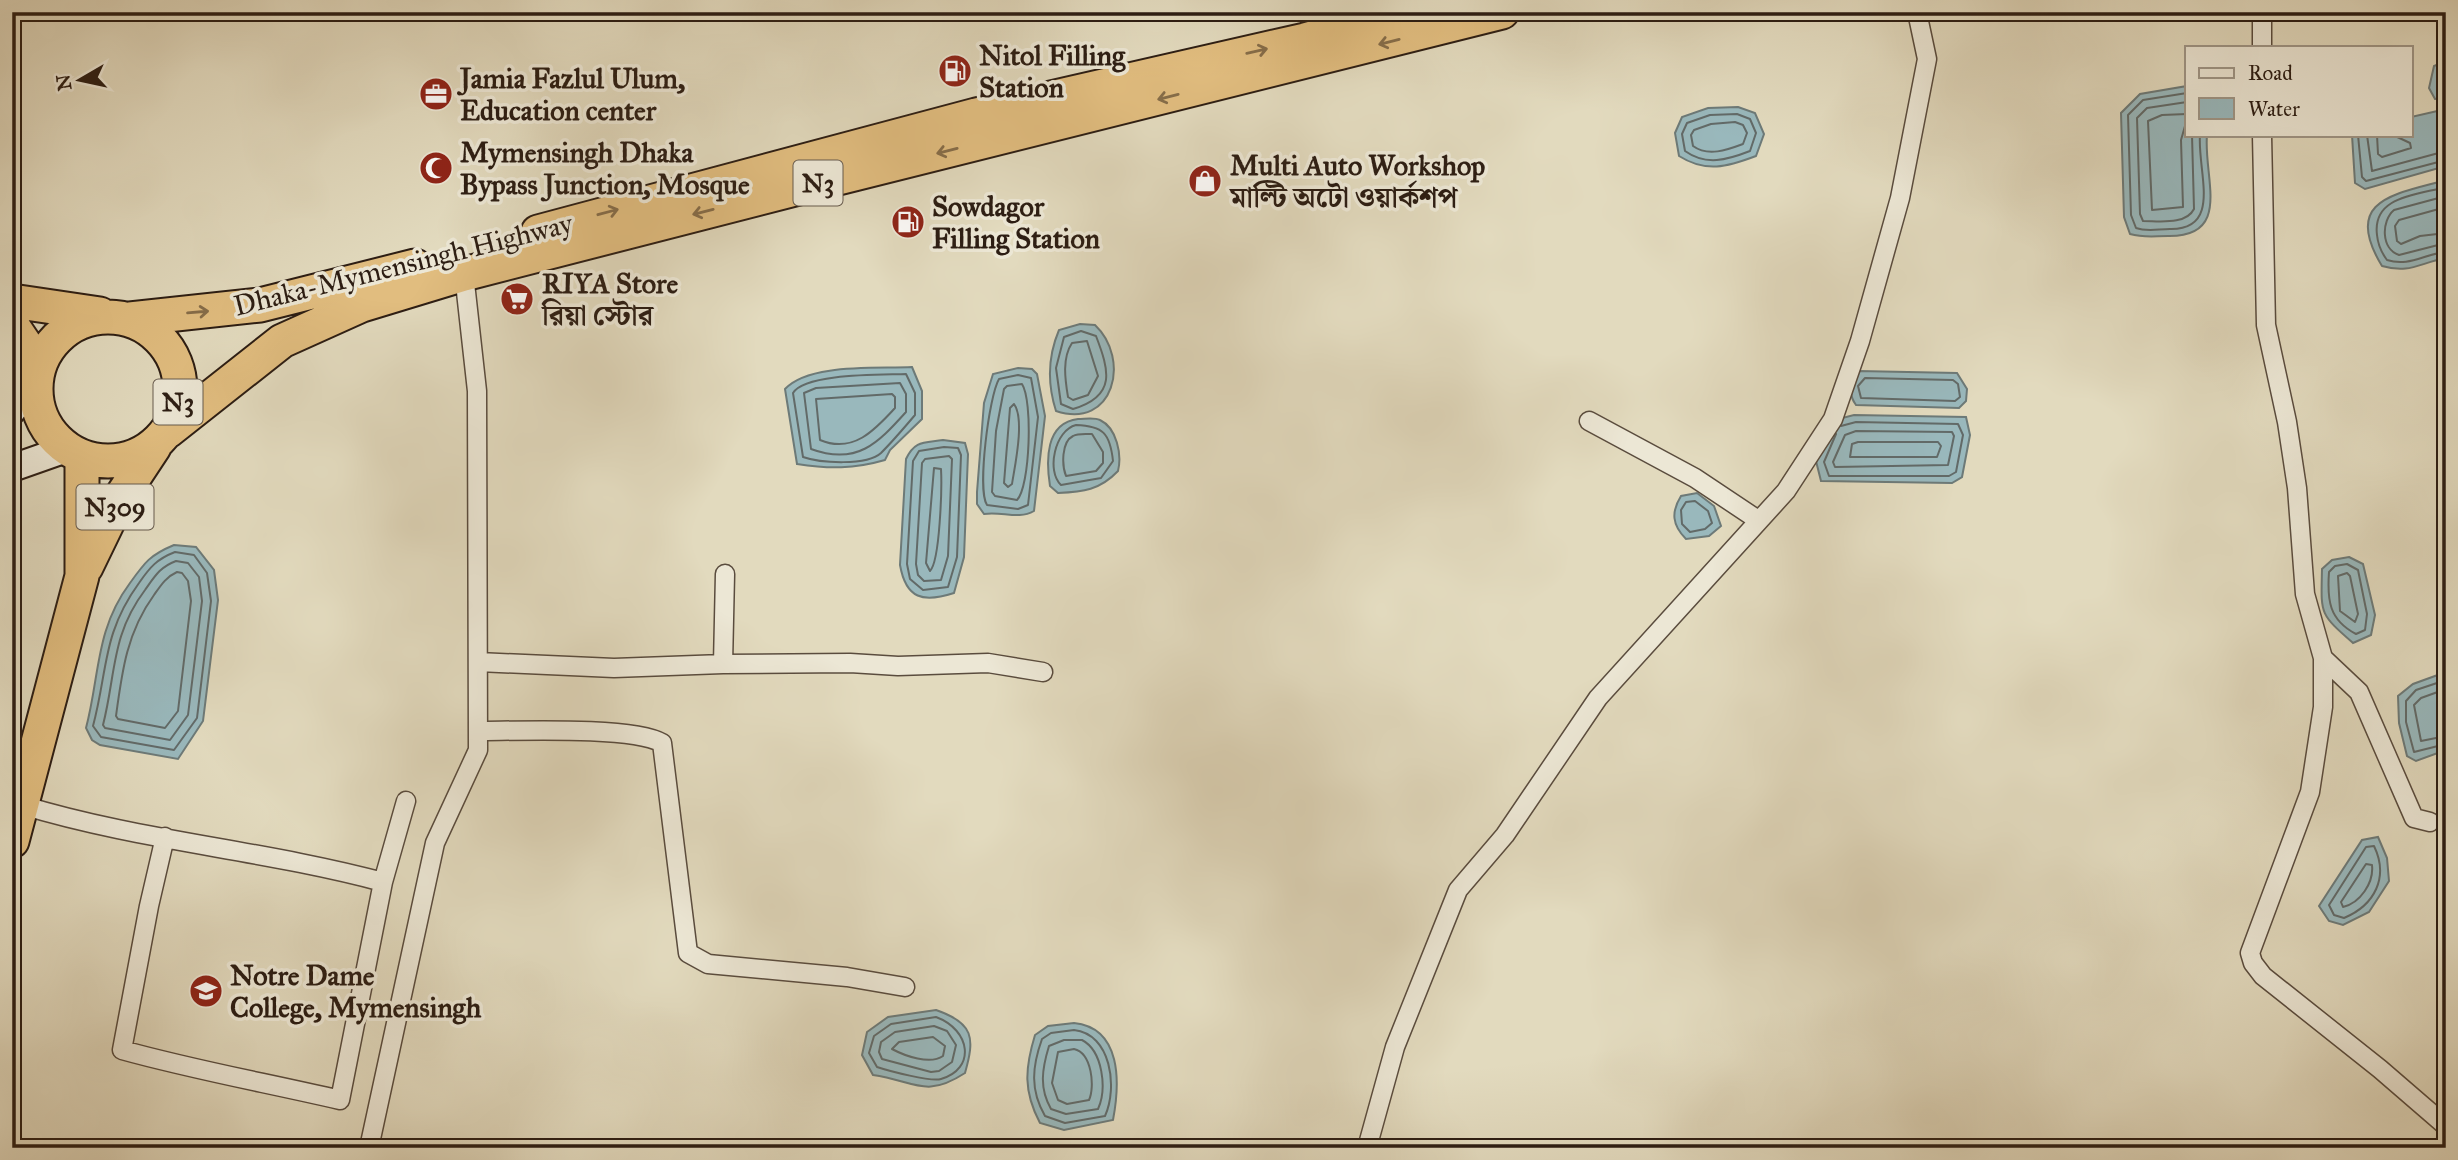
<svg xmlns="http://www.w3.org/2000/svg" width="2458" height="1160" font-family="'IM FELL Great Primer','Noto Serif Bengali',serif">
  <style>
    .water { fill: #99b8bc; stroke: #6d7a78; stroke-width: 2 }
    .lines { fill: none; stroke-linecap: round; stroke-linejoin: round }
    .shore { stroke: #626a68; stroke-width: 2 }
    .street-casing { stroke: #5a4c3e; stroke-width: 21 }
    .secondary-casing { stroke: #2c1d13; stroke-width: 30 }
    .highway-casing { stroke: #2c1d13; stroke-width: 37 }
    .street { stroke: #ece7d5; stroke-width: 18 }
    .secondary { stroke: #ece7d5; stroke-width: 26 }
    .highway { stroke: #e1bd7f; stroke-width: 33 }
    .oneway { stroke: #866d49 }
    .labels { text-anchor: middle; stroke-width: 7; stroke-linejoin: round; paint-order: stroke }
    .shield { fill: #ece7d5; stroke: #665a4d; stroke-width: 2 }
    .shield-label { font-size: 26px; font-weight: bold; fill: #2c1d13 }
    .poi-label { font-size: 28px; font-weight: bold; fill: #2c1d13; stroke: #ece7d5; text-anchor: start }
    .street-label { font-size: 28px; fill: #2c1d13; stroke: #ece7d5 }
  </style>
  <rect width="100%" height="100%" fill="#e2dabe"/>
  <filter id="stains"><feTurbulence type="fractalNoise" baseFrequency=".00286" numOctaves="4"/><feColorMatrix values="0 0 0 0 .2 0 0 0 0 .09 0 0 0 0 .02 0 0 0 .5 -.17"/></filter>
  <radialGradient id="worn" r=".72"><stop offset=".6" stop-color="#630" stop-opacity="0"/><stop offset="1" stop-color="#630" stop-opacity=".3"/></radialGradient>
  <path class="water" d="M2446,61V98L2435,99L2429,88L2434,66Z
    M2187,86V135H2207C2203,177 2233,237 2168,236C2154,236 2144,238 2130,234L2124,217L2121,113L2140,94Z
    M1738,107L1755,113L1764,134L1756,156C1727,167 1706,173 1679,156L1675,133L1682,117L1708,108Z
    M2446,109V166L2365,189L2355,183L2352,135H2411V117Z
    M2446,180V258C2419,263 2410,274 2382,266C2341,199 2396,194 2446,180Z
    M1080,324L1095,325C1131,359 1114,430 1056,411C1047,383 1048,356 1059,330Z
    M912,367L922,391V419L890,450L885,460C854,469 829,469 797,464L785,389C809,363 877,369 912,367Z
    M1018,368L1032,369L1037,374L1045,416L1034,511C1018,520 1002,511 984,514L977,504V492L984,403L993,374Z
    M1858,371L1957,373L1967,389L1966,401L1959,408L1856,405C1847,393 1852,383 1858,371Z
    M1854,415L1966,417L1970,435L1962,477L1952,483L1821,481L1816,461L1834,420Z
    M1078,419C1085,419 1094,417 1100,420C1117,428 1122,455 1118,471C1100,490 1083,492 1058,493L1050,486C1046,461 1045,423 1078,419Z
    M943,440L965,443L968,454L964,557L954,593C923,603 906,599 900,565L906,459C915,440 924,443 943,440Z
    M1697,493L1714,506L1721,526L1709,536L1686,539C1672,525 1671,512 1681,496Z
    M174,545L196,547L214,570L218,600L203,721L178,759L100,745L92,740L86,728C100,675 95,630 130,583C145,562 150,555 174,545Z
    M2349,557L2363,564L2375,615L2371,635L2353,643C2319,613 2321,615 2322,569L2332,560Z
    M2446,672V750L2416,761L2407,756L2399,723L2398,696L2413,684Z
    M2378,837L2387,858L2389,881L2369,912L2343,925L2329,921L2319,906L2362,840Z
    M936,1010C974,1023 975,1038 965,1073C925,1099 915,1081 873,1075L862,1055L867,1032L888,1017Z
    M1074,1023C1122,1028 1120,1083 1113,1120L1064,1130L1040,1123C1023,1091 1025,1068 1035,1035L1048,1026Z"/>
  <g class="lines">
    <path class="shore" d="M2187,93L2143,100L2128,115L2131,215L2136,228C2147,232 2158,229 2170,229C2223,230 2197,171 2200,135
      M2187,102L2147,108L2137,118L2140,214L2143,221C2160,221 2186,225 2194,209L2192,135
      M1737,114L1750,119L1756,133L1750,151C1727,160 1706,166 1685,151L1682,134L1687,123L1710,115Z
      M2187,114L2162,115L2148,121L2152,210L2183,207L2181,140L2187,119
      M1735,122L1743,125L1747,133L1743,144C1727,150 1708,157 1693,146L1691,135L1694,130L1711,124Z
      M2358,135L2362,177L2366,181L2446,160
      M2367,135L2372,171L2446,151
      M2377,135L2378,154L2382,157L2411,148L2410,143L2393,135
      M2446,187C2417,195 2372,196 2377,235C2378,245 2381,252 2387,260C2409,267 2424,254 2446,252
      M2446,196L2394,210C2381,221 2381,249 2399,255L2446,243
      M2446,207L2399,220L2395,226L2397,241L2401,244L2420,236L2446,233
      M1081,331L1096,336C1109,370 1117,396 1073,409L1061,404L1056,368L1064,337Z
      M1087,341L1098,376L1088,395L1073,400L1068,397C1065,379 1062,358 1072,343Z
      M906,374L915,393V415C904,428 892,442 881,453C867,466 820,463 803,457L793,393C805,373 882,375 906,374Z
      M1018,375L1031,378L1038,417L1028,505L1018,509L987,505C977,490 989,396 999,379Z
      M1865,378L1953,380L1958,384L1960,397L1955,401L1861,398L1858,386Z
      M900,383L906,394V412C878,443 857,466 811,449L804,393L816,388Z
      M1022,384C1033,401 1030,487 1017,500L995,496L992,492L996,431L1004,389L1007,386Z
      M892,394L895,397V408C875,430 853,454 820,440L816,399Z
      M1014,404C1025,419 1015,465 1012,484L1008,487L1004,483L1010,408Z
      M1076,425C1103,426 1110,433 1113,461L1101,478L1061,485C1046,471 1055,430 1076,425Z
      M1856,431L1952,432L1954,436L1948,465L1835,467L1833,462L1845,435Z
      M1092,434L1103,452V463L1096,471L1066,476C1062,466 1061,442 1073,436C1078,433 1086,434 1092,434Z
      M1836,434L1824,462L1829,476H1949L1956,472L1963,435L1958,424L1856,422L1841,426
      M1858,442H1938L1941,446L1937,457H1850L1852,444Z
      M944,447L958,448L961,455L957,557L948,587L923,590L910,579L907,564L913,461L919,451Z
      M949,456L952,459L948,556L941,580L924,581L918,575L916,564L922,463L925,459Z
      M934,468L941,469C942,487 940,561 930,571L926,563Z
      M1695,501L1708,511L1712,523L1705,529L1690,532L1682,524L1681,510L1686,502Z
      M175,552L194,555L207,573L211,601L197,718L174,750L101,737L93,726C108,670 102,634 139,583C150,567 157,559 175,552Z
      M176,561L188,563L199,577L202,601L188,715L170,740L105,728L103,725C116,674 111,635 145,590C155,576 160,567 176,561Z
      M2347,564L2358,570L2367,614L2365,630L2356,634C2329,620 2327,600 2329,572L2335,566Z
      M177,572L182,573L188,581L191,601L178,711L165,728L118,719L116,716C122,671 127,632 154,595C161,585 166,577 177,572Z
      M2347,573L2350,576L2358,614L2355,622L2340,611L2338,576Z
      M2446,680L2416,690L2406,701V722L2414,752L2446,744
      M2446,689L2421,698L2414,705L2421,741L2446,736
      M2374,846C2389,877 2375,905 2344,918L2334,915L2329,905L2366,847Z
      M2366,864L2372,865C2374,883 2360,903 2343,907L2341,902Z
      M936,1017C971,1030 976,1069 941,1079C931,1082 889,1071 877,1067L869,1053L874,1036L891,1024Z
      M934,1026L947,1031L956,1045L952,1062L939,1071L931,1072L882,1059L879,1052L881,1042L895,1032Z
      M1074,1030C1111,1034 1118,1087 1105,1116L1065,1123L1045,1116C1030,1090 1032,1067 1042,1039L1051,1033Z
      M933,1037L945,1046L943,1056C930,1065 905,1056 892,1049L899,1042Z
      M1064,1040H1082C1103,1051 1107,1089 1098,1109L1066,1114L1051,1109C1039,1088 1042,1069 1049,1046Z
      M1074,1049C1092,1053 1095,1087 1089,1100L1067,1104L1058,1100L1052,1083L1058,1052Z"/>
    <defs>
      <path id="street" d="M2262,47V12
        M2262,135L2266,325L2287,422L2297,488L2305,594L2323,658V707L2310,792L2250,953L2253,963L2263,976L2380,1069L2446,1126
        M1589,421L1695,478L1758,520
        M2323,658L2359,692L2414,818L2430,822
        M478,662L614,668L723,664L725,574
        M723,664L850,663L898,666L988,663L1043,672
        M478,731C516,731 633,726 662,743L688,953L708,964L847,977L905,987
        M22,805C140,841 264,850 383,882L406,801
        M165,837L149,906L122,1050C194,1070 267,1083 340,1100L383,882
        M369,1148L435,843L478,750L477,391L464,274
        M1367,1148L1395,1047L1458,890L1505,835L1598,698L1786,491L1833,419L1860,341L1900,198L1927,59L1917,12"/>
      <path id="secondary" d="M12,411L36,376
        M12,468L66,449"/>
      <path id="highway" d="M538,232L976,115L1305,40L1407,12
        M12,301L100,314
        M36 389a72 72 0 1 1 144 0a72 72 0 1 1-144 0Z
        M130,319L260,305L415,266
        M12,325L39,365
        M168,431L282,341L362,305L464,274L818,183L1502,12
        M86,567L117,503L154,447
        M12,841L82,576V457"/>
    </defs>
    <use href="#street" class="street-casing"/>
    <use href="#secondary" class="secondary-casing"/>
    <use href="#highway" class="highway-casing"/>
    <use href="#street" class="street"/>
    <use href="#secondary" class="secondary"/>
    <use href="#highway" class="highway"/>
  </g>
  <defs><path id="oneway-shaft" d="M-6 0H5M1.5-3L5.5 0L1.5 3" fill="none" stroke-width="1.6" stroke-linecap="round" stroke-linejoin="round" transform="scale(1.75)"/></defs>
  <g class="oneway">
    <use href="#oneway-shaft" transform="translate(1389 42) rotate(166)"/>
    <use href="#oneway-shaft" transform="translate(1257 51) rotate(-13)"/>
    <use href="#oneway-shaft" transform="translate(1168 97) rotate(166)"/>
    <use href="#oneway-shaft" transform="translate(947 151) rotate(166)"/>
    <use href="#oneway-shaft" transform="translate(608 212) rotate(-15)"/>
    <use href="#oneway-shaft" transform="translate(703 212) rotate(166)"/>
    <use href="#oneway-shaft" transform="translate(198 312) rotate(-5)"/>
  </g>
  <defs>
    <symbol id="fuel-disc" viewBox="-11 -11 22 22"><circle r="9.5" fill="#8f2418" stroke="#ece7d5"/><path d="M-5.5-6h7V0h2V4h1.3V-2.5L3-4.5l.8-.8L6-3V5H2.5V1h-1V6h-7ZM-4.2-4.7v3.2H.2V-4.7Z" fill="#fff"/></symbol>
    <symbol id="office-disc" viewBox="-11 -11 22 22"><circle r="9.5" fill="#8f2418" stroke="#ece7d5"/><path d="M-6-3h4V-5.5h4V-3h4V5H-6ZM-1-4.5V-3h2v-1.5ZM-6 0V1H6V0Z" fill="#fff"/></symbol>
    <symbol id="mosque-disc" viewBox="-11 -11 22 22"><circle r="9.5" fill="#8f2418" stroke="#ece7d5"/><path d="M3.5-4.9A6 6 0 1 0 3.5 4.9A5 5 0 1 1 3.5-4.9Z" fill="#fff"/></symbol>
    <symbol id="shop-disc" viewBox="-11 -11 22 22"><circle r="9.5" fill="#8f2418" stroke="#ece7d5"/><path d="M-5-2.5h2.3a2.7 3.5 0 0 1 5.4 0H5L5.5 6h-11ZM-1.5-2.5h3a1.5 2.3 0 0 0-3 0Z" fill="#fff"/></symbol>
    <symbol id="supermarket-disc" viewBox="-11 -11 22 22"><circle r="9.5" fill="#8f2418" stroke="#ece7d5"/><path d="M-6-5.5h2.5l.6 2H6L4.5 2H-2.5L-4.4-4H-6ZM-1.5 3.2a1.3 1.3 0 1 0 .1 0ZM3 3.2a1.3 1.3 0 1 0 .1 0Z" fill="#fff"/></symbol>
    <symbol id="university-disc" viewBox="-11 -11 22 22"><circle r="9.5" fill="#8f2418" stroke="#ece7d5"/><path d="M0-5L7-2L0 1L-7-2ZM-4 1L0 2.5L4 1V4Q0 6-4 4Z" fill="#fff"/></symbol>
  </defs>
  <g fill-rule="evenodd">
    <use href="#fuel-disc" x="936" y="52" width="38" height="38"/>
    <use href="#office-disc" x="417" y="75" width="38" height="38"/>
    <use href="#mosque-disc" x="417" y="149" width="38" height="38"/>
    <use href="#shop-disc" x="1186" y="162" width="38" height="38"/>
    <use href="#fuel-disc" x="889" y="203" width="38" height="38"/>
    <use href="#supermarket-disc" x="498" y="280" width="38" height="38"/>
    <use href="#university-disc" x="187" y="972" width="38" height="38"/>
  </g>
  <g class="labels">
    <g class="shield">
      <rect x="793.5" y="160.5" width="49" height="45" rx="5"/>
      <rect x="153.5" y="379.5" width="49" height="45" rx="5"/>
      <rect x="76.5" y="484.5" width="77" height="45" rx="5"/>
    </g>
    <g class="shield-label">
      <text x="818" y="192">N3</text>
      <text x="178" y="411">N3</text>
      <text x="115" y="516">N309</text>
    </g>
    <g class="poi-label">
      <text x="979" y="65">Nitol Filling<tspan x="979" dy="32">Station</tspan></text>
      <text x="460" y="88">Jamia Fazlul Ulum,<tspan x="460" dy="32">Education center</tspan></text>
      <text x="460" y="162">Mymensingh Dhaka<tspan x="460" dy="32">Bypass Junction, Mosque</tspan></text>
      <text x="1230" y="175">Multi Auto Workshop<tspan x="1230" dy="32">মাল্টি অটো ওয়ার্কশপ</tspan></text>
      <text x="932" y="216">Sowdagor<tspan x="932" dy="32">Filling Station</tspan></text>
      <text x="542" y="293">RIYA Store<tspan x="542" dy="32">রিয়া স্টোর</tspan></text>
      <text x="230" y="985">Notre Dame<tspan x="230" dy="32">College, Mymensingh</tspan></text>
    </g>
    <g class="street-label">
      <text transform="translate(403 264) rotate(-14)" y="10">Dhaka-Mymensingh Highway</text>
    </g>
  </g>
  <rect width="2458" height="1160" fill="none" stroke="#e2dabe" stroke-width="42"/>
  <rect x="14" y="14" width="2430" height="1132" fill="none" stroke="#2c1d13" stroke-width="3.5"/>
  <rect x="21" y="21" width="2416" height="1118" fill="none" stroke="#2c1d13" stroke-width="2"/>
  <rect x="2185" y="46" width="228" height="91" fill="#ece7d5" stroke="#9f9687" stroke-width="2"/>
  <rect x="2199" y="68" width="35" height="10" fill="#ece7d5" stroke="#9f9687" stroke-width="2"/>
  <text x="2248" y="80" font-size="21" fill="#2c1d13">Road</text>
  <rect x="2199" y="98" width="35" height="21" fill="#99b8bc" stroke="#9f9687" stroke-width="2"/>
  <text x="2248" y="116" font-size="21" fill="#2c1d13">Water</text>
  <g transform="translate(80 80) rotate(261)" stroke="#ece7d5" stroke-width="5" paint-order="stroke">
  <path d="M0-5L12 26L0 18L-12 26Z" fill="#2c1d13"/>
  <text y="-10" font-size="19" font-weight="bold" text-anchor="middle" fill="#2c1d13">N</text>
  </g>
  <rect width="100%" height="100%" filter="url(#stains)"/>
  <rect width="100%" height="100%" fill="url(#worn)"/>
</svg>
